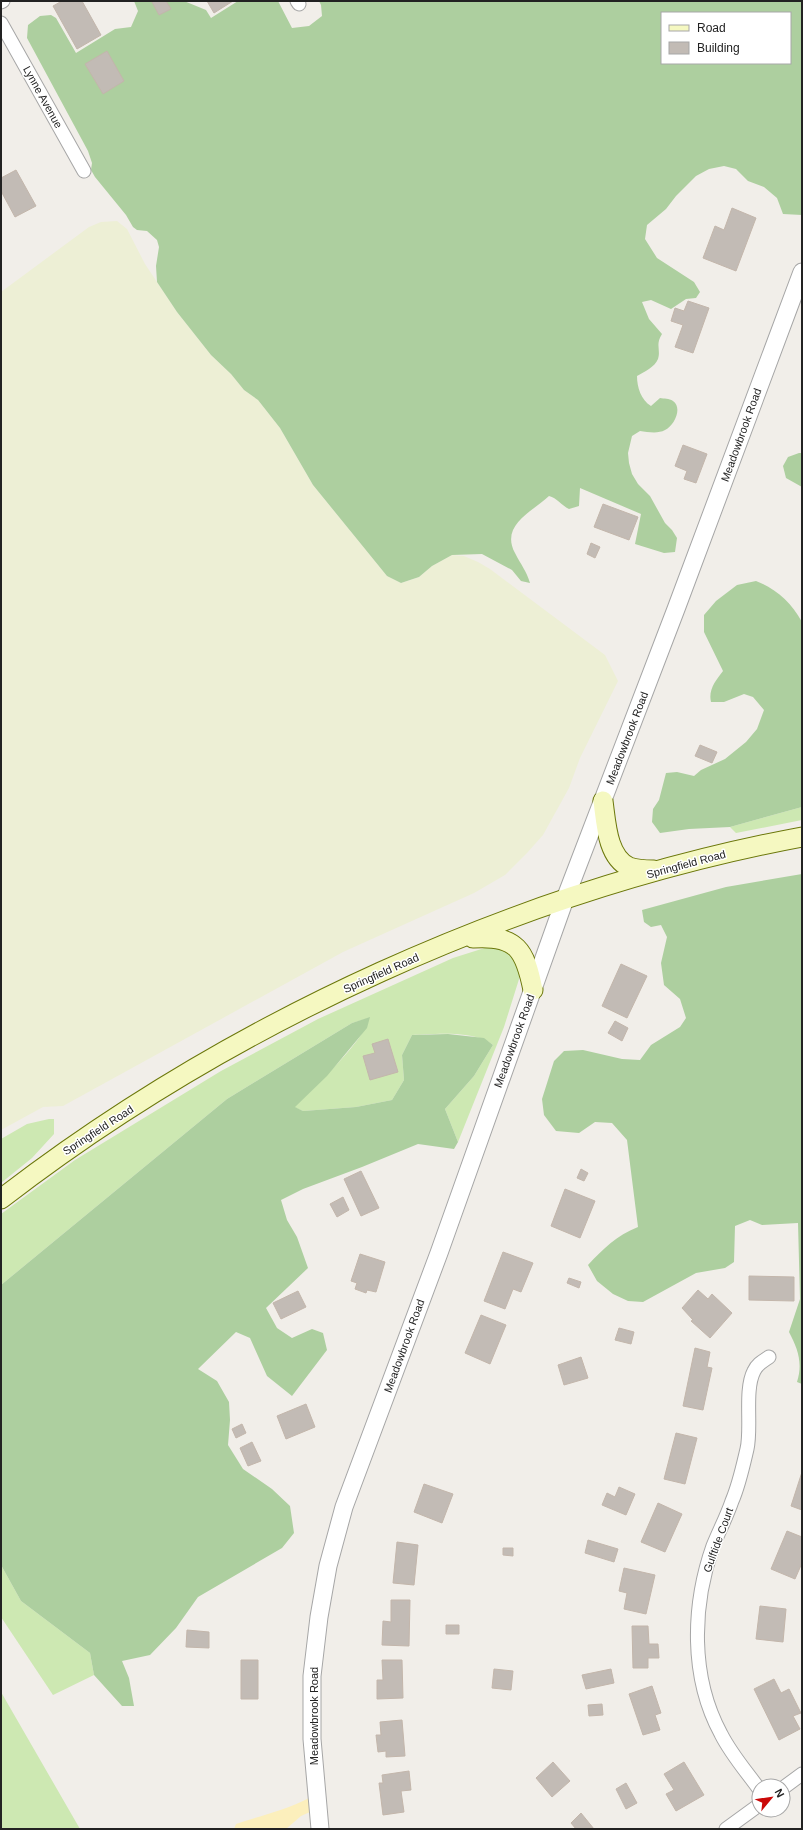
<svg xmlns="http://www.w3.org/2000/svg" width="803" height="1830" font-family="Arial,sans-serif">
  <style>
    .farmland { fill: #edefd5 }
    .grass { fill: #cde8b2 }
    .forest { fill: #adcf9f; fill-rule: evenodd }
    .sand { fill: #fcefbc }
    .building { fill: #c2bbb5; stroke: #c3b6ab }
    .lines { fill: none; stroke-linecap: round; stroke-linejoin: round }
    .minor-casing { stroke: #a6a6a6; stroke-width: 15 }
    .tertiary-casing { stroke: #a6a6a6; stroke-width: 19 }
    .secondary-casing { stroke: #6b770a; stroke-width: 21 }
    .minor { stroke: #fff; stroke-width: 13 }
    .tertiary { stroke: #fff; stroke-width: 17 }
    .secondary { stroke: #f5f8c1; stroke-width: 19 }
    .labels { text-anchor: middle; stroke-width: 3; stroke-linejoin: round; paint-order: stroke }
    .street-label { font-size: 11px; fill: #222; stroke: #fff }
  </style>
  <rect width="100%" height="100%" fill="#f1eee9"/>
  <path class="farmland" d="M117,221L127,229L145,264L177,312L211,355L231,374L244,390L258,400L280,428L313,485L387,576L401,583L411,580L419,577L432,566L452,555L464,556L478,562L490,569L605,655L618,681L580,758L569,788L543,835L527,853L505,875L474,893L343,952L63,1106L43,1107L1,1130V292L89,227L101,222Z"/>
  <path class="grass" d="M802,807V820L736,833L730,827Z
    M494,945L509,950L518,962L520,976L504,1027L458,1142L445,1109L474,1076L493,1045C476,1030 434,1034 412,1035L402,1055L404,1080L392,1100L356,1107L303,1111L294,1107C312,1090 366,1039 369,1018L352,1023L227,1099L1,1285V1214L75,1160L221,1071L318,1019L453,958Z
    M49,1119H54V1134L32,1158L1,1183V1139L27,1124Z
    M1,1565L21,1601L90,1653L94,1675L53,1695L1,1617Z
    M1,1692L80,1829H1Z"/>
  <path class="forest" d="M134,1H184L206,10L211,18L238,1H278L292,28L309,26L322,16L321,5L319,1H802V215L783,214L777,198L764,187L748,181L736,169L724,166L709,169L696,176L676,196L666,209L647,225L645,239L657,258L694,282L700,292L696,298L686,299L671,309L651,300L642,302L649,319L662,334C655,345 661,349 658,359C655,367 644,372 637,376C637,387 641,400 651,406L660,398C664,399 669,398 673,401C683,408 674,426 665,430C658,434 648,432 640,431L632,436L628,453L629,463L632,474L638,484L650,496L665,523L672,530L677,538L675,552L664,553L635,544L641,514L580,488L579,506L569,509C561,505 557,498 549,496C532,512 500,525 515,553C521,565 526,570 530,583L521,581L512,570L482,554L452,555L432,566L419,577L401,583L387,576L313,485L280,428L258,400L244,390L231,374L211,355L177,312L157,282L156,266L159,247L157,240L147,231L137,230L133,227L126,215L95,177L91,170L92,163L88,151L27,38L28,25L40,16L51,15L56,18L76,53L115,29L131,27L138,11ZM662,13H790V63H662Z
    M799,453H802V487L786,478L783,466L788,457Z
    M756,581C776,589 791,602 802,622V807L730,827L689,829L660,833L652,822L653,809L659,800L666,773L677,772L694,776L701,770L725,759L746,742L757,729L764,710L753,697L744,694L724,702H711C708,690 716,680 723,671L704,632V615L716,601L737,585Z
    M802,874V1384L797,1382C803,1363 798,1349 789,1332L800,1299L798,1223L762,1225L750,1220L735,1226L734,1262L725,1268L696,1273L643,1302L628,1301L613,1294L597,1281L588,1265C604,1248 616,1236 638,1227L627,1140L612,1123L595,1122L579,1133L556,1131L544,1115L542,1099L554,1061L564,1051L583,1050L622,1059L640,1060L651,1045L680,1027L686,1018L680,999L664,985L661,963L667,937L661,925L651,927L644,922L642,910L726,887Z
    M370,1017L367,1028L327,1076L295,1107L303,1111L356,1107L392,1100L404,1080L402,1055L412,1035L448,1034L484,1038L493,1045L474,1076L445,1109L458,1142L454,1149L418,1144L362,1167L303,1189L281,1200L287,1220L297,1237L308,1268L266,1308L277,1328L292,1338L312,1329L323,1333L327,1350L292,1396L267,1376L250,1338L236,1332L198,1369L217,1381L229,1402L230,1420L228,1445L243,1469L272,1489L290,1506L294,1533L282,1548L198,1597L176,1628L150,1655L122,1661L129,1678L134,1706H122L94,1675L90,1653L21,1601L1,1565V1285L227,1099L352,1023Z"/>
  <path class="sand" d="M309,1798L310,1812L301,1816L286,1829H234L236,1824C260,1816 286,1810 309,1798Z"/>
  <path class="building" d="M62,1H82L101,35L77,49L53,6Z
    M154,1H166L171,9L159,15L152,2Z
    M207,1H233L214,13Z
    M107,51L124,81L103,94L85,64Z
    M16,170L36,206L15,217L1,191V178Z
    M732,208L756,218L736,271L703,258L715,226L724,230Z
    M688,301L709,308L693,353L675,347L683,325L671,321L675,308L684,311Z
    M683,445L707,454L696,483L684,479L687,471L675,466Z
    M603,504L638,517L629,540L594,527Z
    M591,543L600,547L595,558L587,554Z
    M700,745L717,752L712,763L695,756Z
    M621,964L647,976L627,1018L602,1006Z
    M615,1021L628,1028L622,1041L608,1033Z
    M388,1039L398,1072L370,1080L363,1056L375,1053L372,1044Z
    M581,1169L588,1173L584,1181L577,1178Z
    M361,1171L379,1208L361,1216L344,1179Z
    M565,1189L595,1201L580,1238L551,1226Z
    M343,1197L349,1210L337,1217L330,1204Z
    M503,1252L533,1263L521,1292L513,1289L505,1309L484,1301Z
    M360,1254L385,1262L376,1292L367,1290L366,1293L355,1289L357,1283L351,1281Z
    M749,1276L794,1277V1301L749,1300Z
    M569,1278L581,1282L579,1288L567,1283Z
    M698,1290L708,1299L712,1294L732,1313L710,1338L691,1321L693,1320L682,1308Z
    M298,1291L306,1307L281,1319L273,1303Z
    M481,1315L506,1325L490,1364L465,1353Z
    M619,1328L634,1332L631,1344L615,1340Z
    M695,1348L710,1352L707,1367L712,1368L703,1410L683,1406Z
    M581,1357L588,1378L564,1385L558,1365Z
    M306,1404L315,1427L286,1439L277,1416Z
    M242,1424L246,1433L236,1438L232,1429Z
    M676,1433L697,1438L685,1484L664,1479Z
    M252,1442L261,1461L248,1466L240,1448Z
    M802,1472V1510L791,1506Z
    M424,1484L453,1494L442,1523L414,1512Z
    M619,1487L635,1494L626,1515L602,1505L607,1493L615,1497Z
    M658,1503L682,1514L665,1552L641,1542Z
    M787,1531L802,1537V1563L795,1579L771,1569Z
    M588,1540L618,1549L614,1562L585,1553Z
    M397,1542L418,1545L414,1585L393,1583Z
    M503,1548H513V1556L503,1555Z
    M624,1568L655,1575L646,1614L624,1609L627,1593L619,1591Z
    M391,1600H410L409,1646L382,1645L383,1621L391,1622Z
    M760,1606L786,1609L783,1642L756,1639Z
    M446,1625H459V1634H446Z
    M632,1626H648L649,1644H658L659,1658H648V1668H633Z
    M187,1630L209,1632V1648L186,1647Z
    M241,1660H258V1699H241Z
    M382,1660H402L403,1698L377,1699V1680H383Z
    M494,1669L513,1671L511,1690L492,1688Z
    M611,1669L614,1683L586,1689L582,1675Z
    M774,1679L781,1693L789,1689L801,1713L793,1716L800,1729L779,1740L754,1689Z
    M652,1686L661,1713L655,1715L660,1730L643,1735L629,1694Z
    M602,1704L603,1715L589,1716L588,1705Z
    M402,1720L405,1756L386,1757V1751L378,1752L376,1735H381L380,1722Z
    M553,1762L570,1781L552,1797L536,1778Z
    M684,1762L704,1795L676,1811L666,1794L674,1790L664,1774Z
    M409,1771L411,1790L401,1791L404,1812L383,1815L379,1783H383L382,1775Z
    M626,1783L637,1803L626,1809L616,1789Z
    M581,1813L594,1829H576L571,1823Z"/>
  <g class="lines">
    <defs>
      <path id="minor" d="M297,1L299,4
        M1,2L3,1
        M1,23L84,171
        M783,1788L802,1774
        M759,1789C746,1771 731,1754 721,1734C690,1677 692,1606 713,1546C719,1531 727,1516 732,1501C739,1485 743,1466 747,1449C752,1428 744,1390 754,1371C757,1364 763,1361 769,1357
        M726,1829L759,1805"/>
      <path id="tertiary" d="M320,1829L312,1739V1676L319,1617L328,1566L344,1507L439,1253L565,899L676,609L802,272"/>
      <path id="secondary" d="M603,801C606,822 607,857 629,867C637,870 646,870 654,870
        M473,938C517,935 525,950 533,990
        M1,1199C229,1023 519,890 802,837"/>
    </defs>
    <use href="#minor" class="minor-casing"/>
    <use href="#tertiary" class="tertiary-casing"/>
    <use href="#secondary" class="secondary-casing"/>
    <use href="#minor" class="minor"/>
    <use href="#tertiary" class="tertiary"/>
    <use href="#secondary" class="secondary"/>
  </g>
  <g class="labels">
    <g class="street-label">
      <text transform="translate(43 97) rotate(61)" y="4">Lynne Avenue</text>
      <text transform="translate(741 435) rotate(-70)" y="4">Meadowbrook Road</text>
      <text transform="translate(627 738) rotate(-69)" y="4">Meadowbrook Road</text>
      <text transform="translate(686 864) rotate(-15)" y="4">Springfield Road</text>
      <text transform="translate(381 973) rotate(-24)" y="4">Springfield Road</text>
      <text transform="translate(514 1041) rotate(-70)" y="4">Meadowbrook Road</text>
      <text transform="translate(98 1130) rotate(-33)" y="4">Springfield Road</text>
      <text transform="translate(404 1346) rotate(-70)" y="4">Meadowbrook Road</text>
      <text transform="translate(718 1540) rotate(-70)" y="4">Gulftide Court</text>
      <text transform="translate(314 1716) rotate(-90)" y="4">Meadowbrook Road</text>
    </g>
  </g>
  <rect width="803" height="1830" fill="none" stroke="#222222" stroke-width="4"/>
  <rect x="661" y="12" width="130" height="52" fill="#ffffff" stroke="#a7a7a7"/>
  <rect x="669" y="25" width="20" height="6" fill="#f5f8c1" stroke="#a7a7a7"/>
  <text x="697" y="32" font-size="12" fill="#222222">Road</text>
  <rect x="669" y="42" width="20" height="12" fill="#c2bbb5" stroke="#a7a7a7"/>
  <text x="697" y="52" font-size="12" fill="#222222">Building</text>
  <g transform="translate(771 1798) rotate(61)"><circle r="19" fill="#ffffff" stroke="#a7a7a7"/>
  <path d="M0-3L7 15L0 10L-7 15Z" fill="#cb0908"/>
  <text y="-6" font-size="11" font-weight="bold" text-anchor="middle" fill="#222222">N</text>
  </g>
</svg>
